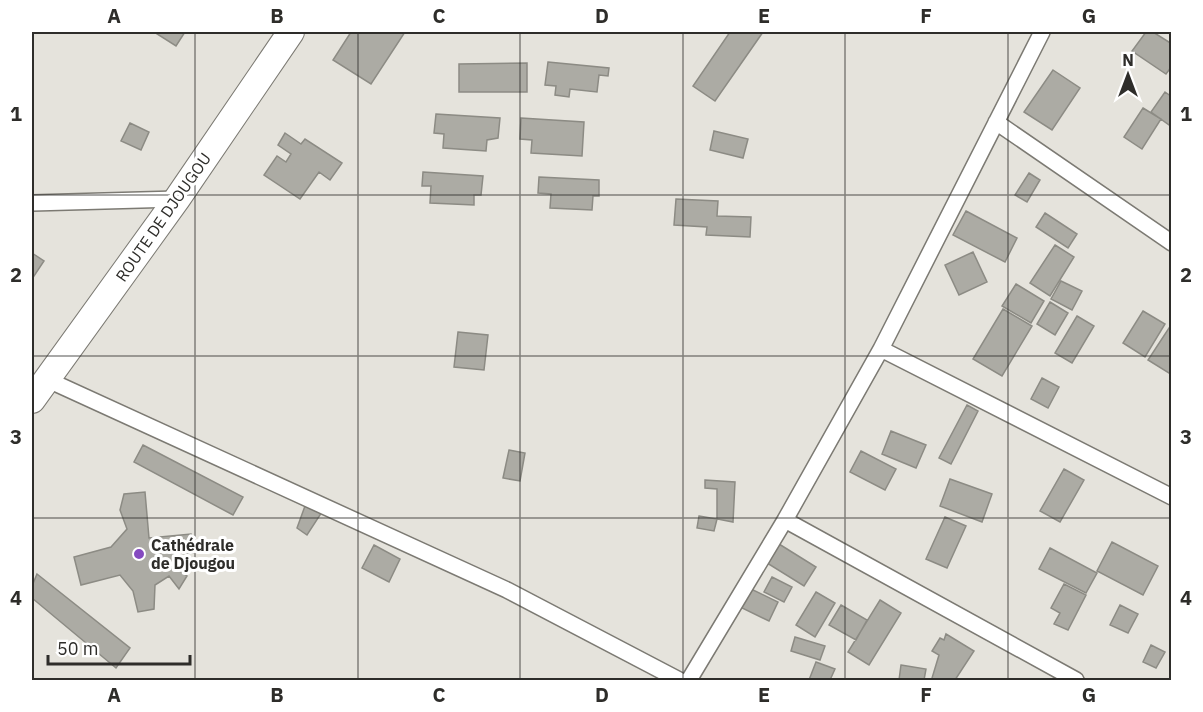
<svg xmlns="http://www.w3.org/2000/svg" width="1203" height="712" font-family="'IBM Plex Sans',sans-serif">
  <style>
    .building { fill: #acaba4; stroke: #8c8b84; stroke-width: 1.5 }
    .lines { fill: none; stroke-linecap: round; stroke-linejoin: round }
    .minor-casing { stroke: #7c7a73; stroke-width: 18 }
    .trunk-casing { stroke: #7c7a73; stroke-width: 28 }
    .minor { stroke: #fff; stroke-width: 15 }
    .trunk { stroke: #fff; stroke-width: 26 }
    .grid { fill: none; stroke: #2e2d2a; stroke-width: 1.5; stroke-opacity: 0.55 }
    .poi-dot { fill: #854ac0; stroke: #fff; stroke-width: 2 }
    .labels { text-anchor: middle; stroke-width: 6; stroke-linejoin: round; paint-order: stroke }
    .street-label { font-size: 16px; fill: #2e2d2a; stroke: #fff }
    .poi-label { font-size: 16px; font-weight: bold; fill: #2e2d2a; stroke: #fff; text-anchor: start }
    .neatline { fill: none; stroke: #2e2d2a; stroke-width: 2 }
    .grid-label { font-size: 20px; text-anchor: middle; font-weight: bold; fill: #2e2d2a }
  </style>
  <rect width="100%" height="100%" fill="#e5e3dc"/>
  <path class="building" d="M154,32H185L176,46Z
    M351,32H405L371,84L333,60Z
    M730,32H763L715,101L693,86Z
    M1146,32H1153L1172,44V66L1166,74L1132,51Z
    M548,62L609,68L608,76L599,75L597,92L570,89L569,97L555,95L556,86L545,85Z
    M527,63V92H459V64Z
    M1053,70L1080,88L1052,130L1024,112Z
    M1165,92L1172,97V127L1151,112Z
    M1143,108L1161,119L1142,149L1124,137Z
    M436,114L500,118L498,138L487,140L486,151L443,148L444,134L434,133Z
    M521,118L584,122L582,156L531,153L532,140L520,139Z
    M130,123L149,132L141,150L121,141Z
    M714,131L748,139L743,158L710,150Z
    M285,133L301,144L305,139L342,163L330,180L319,172L300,199L264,175L277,156L286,162L291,154L278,145Z
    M423,172L483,176L481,195H474V205L430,203L431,186H422Z
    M1029,173L1040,180L1027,202L1015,195Z
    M539,177L599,180V196H593L592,210L550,208L551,194L538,193Z
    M676,199L718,201L717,216L751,217L750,237L706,235L707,227L674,225Z
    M966,211L1017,238L1005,262L953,235Z
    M1045,213L1077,234L1068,248L1036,227Z
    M1055,245L1074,257L1050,296L1030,283Z
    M973,252L987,282L959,295L945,265Z
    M32,253L44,261L32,279Z
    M1061,281L1082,291L1072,310L1051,299Z
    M1016,284L1044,301L1031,323L1002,306Z
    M1050,302L1068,313L1055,335L1037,324Z
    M1003,309L1032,326L1002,376L973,359Z
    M1143,311L1165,324L1145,357L1123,343Z
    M1077,316L1094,326L1072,363L1055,353Z
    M1169,328L1172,330V375L1148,360Z
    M458,332L488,335L484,370L454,367Z
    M1042,378L1059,387L1048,408L1031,399Z
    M967,405L978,411L951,464L939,458Z
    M891,431L926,445L916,468L882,454Z
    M143,445L243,497L233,515L134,462Z
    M509,450L525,453L520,481L503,478Z
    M861,451L896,469L885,490L850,472Z
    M1064,469L1084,480L1060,522L1040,511Z
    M950,479L992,494L982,522L940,506Z
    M705,480L735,482L733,522L717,519V489L705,488Z
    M145,492L149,538L191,534L193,553L174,554L171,565L187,576L179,589L169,576L155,585L154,609L138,612L133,591L120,575L81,585L74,557L111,547L127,529L120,510L124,494Z
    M305,506L322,512L307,535L297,528Z
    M699,516L717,519L714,531L697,528Z
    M945,517L966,526L947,568L926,559Z
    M1112,542L1158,566L1143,595L1097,571Z
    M779,544L816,567L804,586L767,563Z
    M374,545L400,559L389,582L362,568Z
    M1050,548L1097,573L1086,593L1039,569Z
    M37,574L130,648L116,668L32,598V586Z
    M772,577L792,587L784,602L764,592Z
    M1064,584L1086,595L1068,630L1054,624L1060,613L1051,608Z
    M749,588L778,602L769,621L740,607Z
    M816,592L835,603L815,637L796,625Z
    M880,600L901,613L869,665L848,652Z
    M841,605L867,620L856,640L829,625Z
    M1120,605L1138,614L1128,633L1110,625Z
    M946,634L974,651L955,680H936L932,678L939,655L932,651L940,638L944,640Z
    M795,637L825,646L820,660L791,651Z
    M1151,645L1165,652L1156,668L1143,662Z
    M816,662L835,669L830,680H809Z
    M901,665L926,669L924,680H899Z"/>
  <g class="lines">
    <defs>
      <path id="minor" d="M996,122L1172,243
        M32,203L177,199
        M881,349L1172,497
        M46,379L507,590L679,680
        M785,520L1076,680
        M689,680L785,520L881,349L1042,32"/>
      <path id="trunk" d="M32,400L177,199L291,32"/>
    </defs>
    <use href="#minor" class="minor-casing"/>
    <use href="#trunk" class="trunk-casing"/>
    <use href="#minor" class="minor"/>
    <use href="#trunk" class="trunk"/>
  </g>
  <path class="grid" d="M195,32V680M358,32V680M520,32V680M683,32V680M845,32V680M1008,32V680M32,195H1172M32,356H1172M32,518H1172"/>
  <circle class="poi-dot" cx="139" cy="554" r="6"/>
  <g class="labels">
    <g class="street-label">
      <text transform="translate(163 217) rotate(-55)" y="6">ROUTE DE DJOUGOU</text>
    </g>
    <g class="poi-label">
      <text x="151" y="551">Cathédrale<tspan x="151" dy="18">de Djougou</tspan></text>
    </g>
  </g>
  <rect width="1203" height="712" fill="none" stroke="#ffffff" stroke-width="66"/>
  <g transform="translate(1128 75)" stroke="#ffffff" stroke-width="4.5" paint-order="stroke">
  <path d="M0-4.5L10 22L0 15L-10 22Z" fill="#2e2d2a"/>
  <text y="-9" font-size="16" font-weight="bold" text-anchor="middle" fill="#2e2d2a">N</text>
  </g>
  <path d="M48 655v9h142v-9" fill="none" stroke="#2e2d2a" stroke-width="3"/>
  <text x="57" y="655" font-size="18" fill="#2e2d2a" stroke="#ffffff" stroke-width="4.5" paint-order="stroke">50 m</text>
  <rect x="33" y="33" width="1137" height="646" class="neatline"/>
  <g class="grid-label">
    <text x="114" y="23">A</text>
    <text x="277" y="23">B</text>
    <text x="439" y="23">C</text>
    <text x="602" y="23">D</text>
    <text x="764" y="23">E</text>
    <text x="926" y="23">F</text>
    <text x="1089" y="23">G</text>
    <text x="16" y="121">1</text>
    <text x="1186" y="121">1</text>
    <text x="16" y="282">2</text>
    <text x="1186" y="282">2</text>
    <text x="16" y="444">3</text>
    <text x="1186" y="444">3</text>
    <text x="16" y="605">4</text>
    <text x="1186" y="605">4</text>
    <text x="114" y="702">A</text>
    <text x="277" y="702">B</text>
    <text x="439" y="702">C</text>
    <text x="602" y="702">D</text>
    <text x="764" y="702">E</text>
    <text x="926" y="702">F</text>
    <text x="1089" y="702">G</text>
  </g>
</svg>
